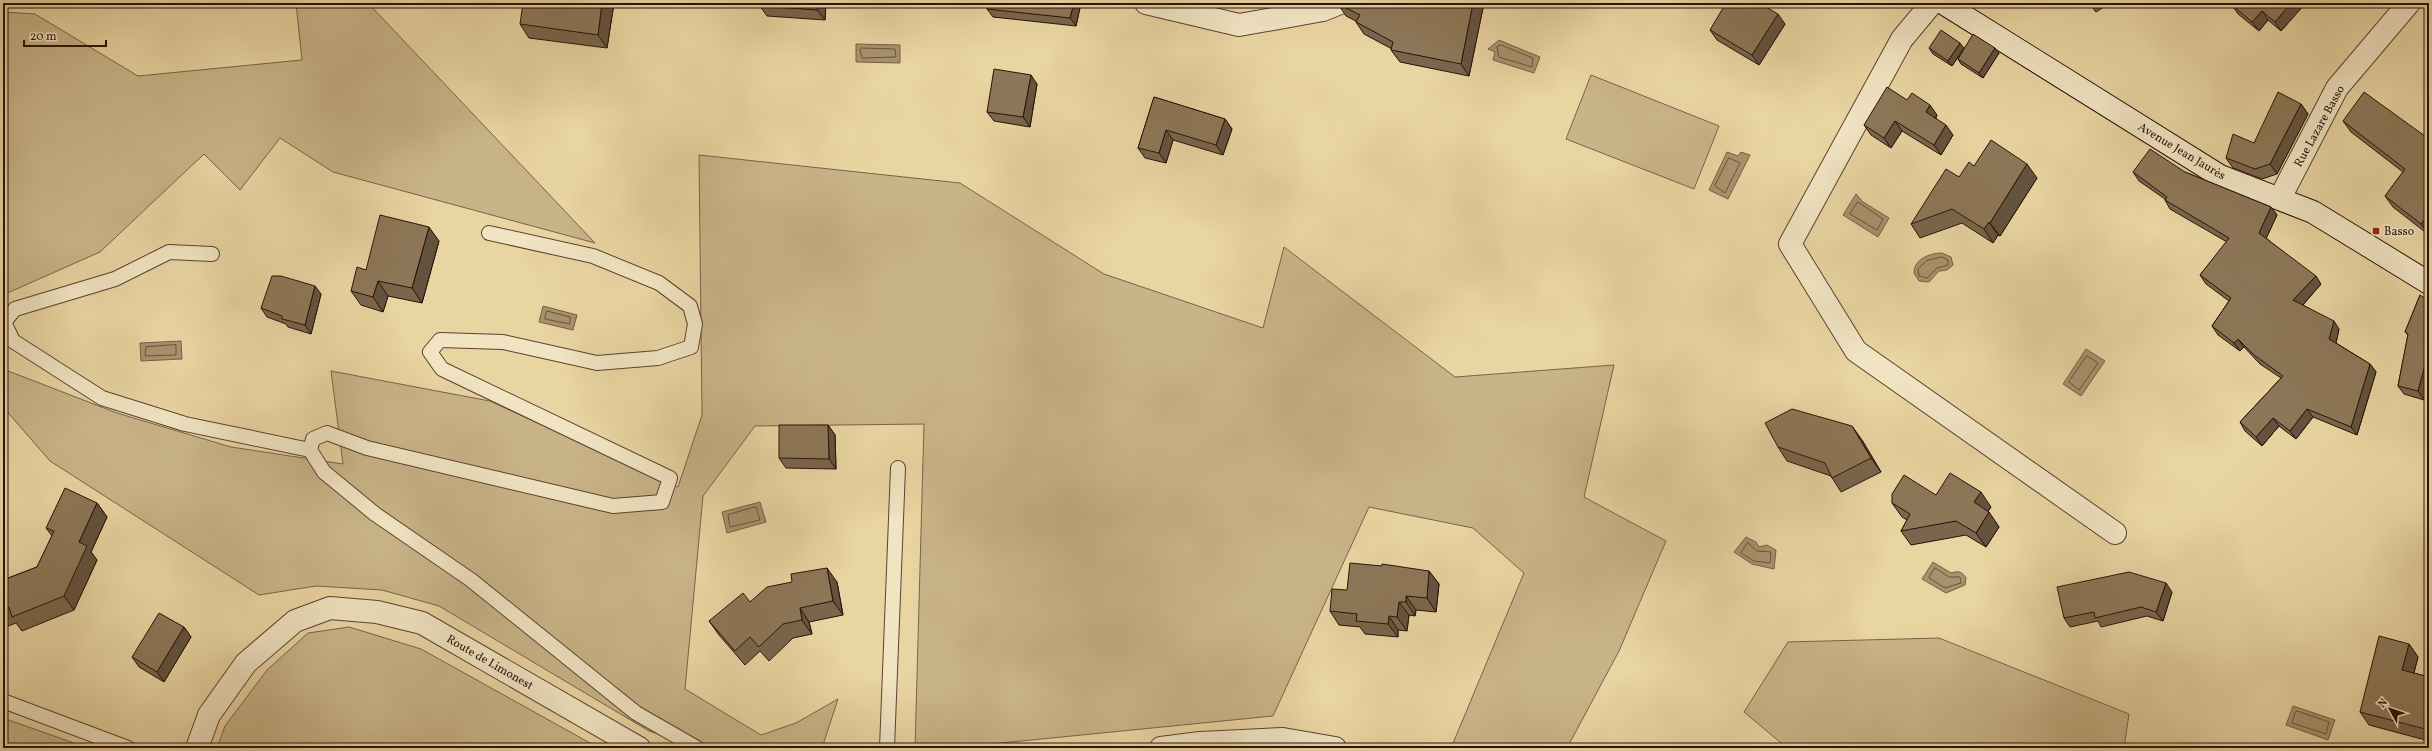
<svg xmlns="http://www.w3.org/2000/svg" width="2432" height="751" font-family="Vollkorn,serif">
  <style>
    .green { fill: #c9b488; stroke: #7a6248 }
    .water { fill: #a8926d; stroke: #765e44 }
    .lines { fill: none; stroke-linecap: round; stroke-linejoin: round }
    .shore { stroke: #69523a; stroke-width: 1 }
    .service-casing { stroke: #5a422e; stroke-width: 16 }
    .minor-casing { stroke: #5a422e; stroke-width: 24 }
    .tertiary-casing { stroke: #5a422e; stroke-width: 24 }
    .secondary-casing { stroke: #2a1107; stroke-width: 24 }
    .service { stroke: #f1e4c3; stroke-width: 14 }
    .minor { stroke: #f1e4c3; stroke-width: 22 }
    .tertiary { stroke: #f1e4c3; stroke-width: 22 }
    .secondary { stroke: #f1e4c3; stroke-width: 22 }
    .wall { fill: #79664c; stroke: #2a1107 }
    .shaded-wall { fill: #63533e; stroke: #2a1107 }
    .building { fill: #8d7758; stroke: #2a1107 }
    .poi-dot { fill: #8f2418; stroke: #f1e4c3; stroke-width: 1.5 }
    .labels { text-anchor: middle; stroke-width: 3.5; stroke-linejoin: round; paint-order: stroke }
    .street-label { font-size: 12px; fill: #2a1107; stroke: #f1e4c3 }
    .poi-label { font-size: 12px; fill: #2a1107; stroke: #f1e4c3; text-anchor: start }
  </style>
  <rect width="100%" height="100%" fill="#e9d5a2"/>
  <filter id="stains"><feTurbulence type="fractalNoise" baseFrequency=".005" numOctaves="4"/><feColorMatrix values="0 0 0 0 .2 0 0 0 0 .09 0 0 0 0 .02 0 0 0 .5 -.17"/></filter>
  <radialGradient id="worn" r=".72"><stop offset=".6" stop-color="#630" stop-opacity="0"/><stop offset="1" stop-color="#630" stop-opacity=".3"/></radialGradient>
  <path class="green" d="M296,3H368L595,243L333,172L280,138L240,190L204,154L100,252L3,295V12L35,14L138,76L302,60Z
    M1591,75L1719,126L1694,189L1566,139Z
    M699,155L960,183L1104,274L1263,328L1284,247L1455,377L1614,365L1584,497L1666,541L1619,651L1567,748H1451L1524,573L1473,528L1369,507L1273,716L951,748H915L924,424L755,426L703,496L685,689L761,735L796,723L838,699L822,748H703L649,731L439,606L382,590L316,586L259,595L50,461L3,407V369L117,413L231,447L343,464L331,371L490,401L678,487L702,415Z
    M349,627L421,649L599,748H217L225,726L267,670L308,633Z
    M1939,638L2129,714L2124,748H1787L1744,712L1788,642Z
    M3,718L88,748H3Z"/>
  <path class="water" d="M1499,40L1540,57L1534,73L1493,60L1495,52L1488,49Z
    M856,44L900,45V63L856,62Z
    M1727,152L1738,156L1741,152L1750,155L1728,199L1709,190Z
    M1856,194L1863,202L1889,218L1878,237L1843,215Z
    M1942,253L1951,257L1953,265L1947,270L1939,271L1929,282L1919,281L1914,273C1914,259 1930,253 1942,253Z
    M543,306L577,315L573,330L539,322Z
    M181,341L182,359L141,361L140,343Z
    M2086,349L2105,361L2081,396L2063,384Z
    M760,502L766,522L727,533L722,512Z
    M1746,537L1756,542L1759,547L1767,545L1776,550L1774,569L1752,564L1734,552Z
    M1933,562L1951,573C1958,571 1962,571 1966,578L1965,585L1946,593L1922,579Z
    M2293,706L2335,720L2328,740L2286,725Z"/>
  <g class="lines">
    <path class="shore" d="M1501,45L1533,58L1532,67L1499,57L1497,47Z
      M862,48L895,49L896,57L862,58L860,50Z
      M1729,158L1740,163L1725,193L1715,186Z
      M1858,202L1883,219L1877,230L1850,214Z
      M1942,257L1948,260V265L1937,268L1927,278L1919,276L1918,269L1926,261Z
      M547,311L570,317V324L545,319Z
      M176,345V355L145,356L146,347Z
      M2087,356L2098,363L2079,390L2069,382Z
      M756,507L760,520L730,527L728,515Z
      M1748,543L1757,551L1771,552L1770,563L1754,561L1741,553Z
      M1935,568L1949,577H1960L1961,583L1945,588L1929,578Z
      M2297,711L2329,722L2326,734L2292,723L2295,713Z"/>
    <defs>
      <path id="service" d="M489,233L593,256L659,283L690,306L695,324L691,347L658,358L597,363L503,342L440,340L430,352L442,369L670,478L662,502L613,506L367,448L327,433L313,439L310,450L324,472L375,514L471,580L636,713L697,748
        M212,254L169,252L115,279L15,309L4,322L13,341L102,398L185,424L310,450
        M3,701L128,748
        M887,748L898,468"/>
      <path id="minor" d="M1932,3L1902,39L1790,244L1856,351L2115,533
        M2280,198L2337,88L2409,3"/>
      <path id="tertiary" d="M1146,3L1239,25L1323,10L1340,3
        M197,748L209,715L246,663L295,621L330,608L377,612L422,623L639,748
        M1161,748L1200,743L1283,739L1335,748"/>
      <path id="secondary" d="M1943,3L2220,176L2313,212L2429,283"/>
    </defs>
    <use href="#service" class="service-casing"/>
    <use href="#minor" class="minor-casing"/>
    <use href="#tertiary" class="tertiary-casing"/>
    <use href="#secondary" class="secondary-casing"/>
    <use href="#service" class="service"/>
    <use href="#minor" class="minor"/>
    <use href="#tertiary" class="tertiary"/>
    <use href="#secondary" class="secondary"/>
  </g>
  <path class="wall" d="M614,3L607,48L529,38L520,24Z
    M826,3L825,20L767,16L760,6Z
    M1081,3L1076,26L993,17L987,9Z
    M1484,3L1469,76L1400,62L1391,50L1392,49L1364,34L1356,22V21L1346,16L1338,4Z
    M2089,3H2110L2096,12Z
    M2233,3H2302L2304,5L2281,31L2268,20L2259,31L2238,14L2232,5Z
    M1785,24L1759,65L1717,40L1710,30Z
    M1929,48H1964L1952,66L1933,54Z
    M1999,53L1983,78L1961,64L1958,59Z
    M1037,84L1030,127L994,121L987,112Z
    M1154,97L1225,119L1232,129L1223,155L1173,140L1166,163L1145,158L1138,148Z
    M1907,100L1937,115L1936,118L1953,135L1941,155L1902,131L1891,148L1871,135L1864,125Z
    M2301,104L2308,114L2277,174L2262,179L2233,168L2226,158L2254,143Z
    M2343,121L2429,139V235L2393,207L2385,196L2403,172L2351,132Z
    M1974,166L2037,178L2000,236L1998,235L1993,243L1962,223L1920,238L1911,224L1959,177Z
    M2133,172H2185L2271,207L2277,215L2266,238L2321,284L2303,305L2339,329L2336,343L2370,364L2376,372L2357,435L2313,417L2296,439L2279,426L2262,446L2245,431L2240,422L2281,378L2260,364L2244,347L2240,351L2218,335L2212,326L2229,301L2206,284L2200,275L2227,242L2170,209L2165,200V199L2139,181Z
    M439,241L422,303L388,296L383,312L361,305L351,291L366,270Z
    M321,294L311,334L288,327L286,324L267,317L261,308Z
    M2420,295L2424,400L2404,394L2398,386L2408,335L2405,332Z
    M828,425L835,435L836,469L786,468L779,458Z
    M1862,440L1881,472L1841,492L1831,476L1787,461L1778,447Z
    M97,503L107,517L91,552L97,560L74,610L22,631L16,623L3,628V580L37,567L52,536L46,528Z
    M1892,503L1991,507L1988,511L1999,527L1986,547L1966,535L1911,545L1901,531L1907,520L1902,517Z
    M1429,571L1439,584L1436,612L1416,610L1415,616L1409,615L1407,631L1398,630V637L1365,634L1360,627L1339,625L1330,611Z
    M837,582L843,615L809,622L812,634L793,638L769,661L760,651L745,665L719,635L709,621Z
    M2172,592L2163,621L2147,616L2101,627L2098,621L2070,627L2064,618Z
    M184,627L191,637L164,682L139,667L132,657Z
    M2409,644L2418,657L2414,673L2429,677V741L2369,725L2360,712Z"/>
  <path class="shaded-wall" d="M602,3H614L607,48L598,35Z
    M818,3H826L825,20L817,10Z
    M1074,3H1081L1076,26L1070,18Z
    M1473,3H1484L1469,76L1461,64Z
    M2291,3H2302L2304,5L2281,31L2275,22Z
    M2262,11L2268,20L2259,31L2252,22Z
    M1778,14L1785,24L1759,65L1752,55Z
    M1960,43L1964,48L1952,66L1948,61Z
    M1995,48L1999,53L1983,78L1979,73Z
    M1031,75L1037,84L1030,127L1023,117Z
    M2301,104L2308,114L2277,174L2270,164Z
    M1930,105L1937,115L1933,122L1926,112Z
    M1225,119L1232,129L1223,155L1216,145Z
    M1895,121L1902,131L1891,148L1884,138Z
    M1946,125L1953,135L1941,155L1934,145Z
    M1166,130L1173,140L1166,163L1159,153Z
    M2027,164L2037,178L2000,236L1990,223Z
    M2271,207L2277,215L2265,241L2259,233Z
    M2427,217L2429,220V234L2421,224Z
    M1989,222L1998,235L1993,243L1984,229Z
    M429,227L439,241L422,303L412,288Z
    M2316,276L2321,284L2299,309L2293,300Z
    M378,281L388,296L383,312L373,297Z
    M315,286L321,294L311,334L305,325Z
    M2334,321L2339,329L2335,348L2329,339Z
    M2238,339L2244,347L2240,351L2234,343Z
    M2429,350V382L2424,400L2418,391Z
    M2370,364L2376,372L2357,435L2351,427Z
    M2307,409L2313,417L2296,439L2290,431Z
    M2273,418L2279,426L2262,446L2256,437Z
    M828,425L835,435L836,469L829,459Z
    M1852,426L1862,440L1881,472L1871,458Z
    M1981,492L1991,507L1984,517L1974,502Z
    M97,503L107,517L91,552L97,560L74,610L64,596L79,542Z
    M1989,512L1999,527L1986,547L1976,533Z
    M827,568L837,582L843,615L833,601Z
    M1429,571L1439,584L1436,612L1427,598Z
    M2166,583L2172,592L2163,621L2156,612Z
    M1406,596L1416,610L1415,616L1406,602Z
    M1399,602L1409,615L1407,631L1397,617Z
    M800,608L809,622L812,634L802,620Z
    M1389,616L1398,630V637L1388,624Z
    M184,627L191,637L164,682L157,672Z
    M2409,644L2418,657L2411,683L2402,670Z"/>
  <path class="building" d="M523,3H602L598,35L520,24Z
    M760,3H818L817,10L760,6Z
    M988,3H1074L1070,18L987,9Z
    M1341,3H1473L1461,64L1391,50L1393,42L1356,22L1360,15L1338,4Z
    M1726,3H1759L1778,14L1752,55L1710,30Z
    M2233,3H2291L2275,22L2262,11L2252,22L2232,5Z
    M1941,30L1960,43L1948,61L1929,48Z
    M1973,34L1995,48L1979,73L1958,59Z
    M994,69L1031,75L1023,117L987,112Z
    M1887,87L1907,100L1912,93L1930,105L1926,112L1946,125L1934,145L1895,121L1884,138L1864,125Z
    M2278,92L2301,104L2270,164L2255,169L2226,158L2233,134L2254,143Z
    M2364,92L2429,139V219L2427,217L2421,224L2385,196L2405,169L2343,121Z
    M1154,97L1225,119L1216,145L1166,130L1159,153L1138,148Z
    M1991,140L2027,164L1990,223L1989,222L1984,229L1952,209L1911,224L1946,169L1959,177L1969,162L1974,166Z
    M2150,149L2185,172L2271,207L2259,233L2316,276L2293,300L2334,321L2329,339L2370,364L2351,427L2307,409L2290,431L2273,418L2256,437L2240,422L2283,376L2254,355L2238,339L2234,343L2212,326L2231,298L2200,275L2229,238L2165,200L2167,197L2133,172Z
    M380,215L429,227L412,288L378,281L373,297L351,291L357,267L366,270Z
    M272,276H281L315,286L305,325L282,319V316L261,308Z
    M2420,295L2429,301V350L2418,391L2398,386L2408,334L2405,332Z
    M1792,409L1852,426L1871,458L1832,478L1825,463L1778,447L1765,423Z
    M779,425H828L829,459L779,458Z
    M1950,473L1981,492L1974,502L1989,512L1976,533L1956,521L1901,531L1910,514L1892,503V494L1904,475L1936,495Z
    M65,488L97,503L79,542L87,546L64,596L12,617L9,607L3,609V580L37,567L54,531L46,528Z
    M1350,563L1382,566V564L1429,571L1427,598L1406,596V602H1399L1397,617L1389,616L1388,624L1356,621L1357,614L1330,611L1332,589L1347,590Z
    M827,568L833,601L800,608L802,620L783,624L759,647L750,637L735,651L709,621L743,593L750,602L767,587L792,582L791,574Z
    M2129,572L2166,583L2156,612L2141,607L2095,618L2094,612L2064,618L2057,587Z
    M159,613L184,627L157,672L132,657Z
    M2379,636L2409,644L2402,670L2429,677V730L2360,712Z
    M1235,745L1236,748H1221Z"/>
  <rect class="poi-dot" x="2372" y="227" width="8" height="8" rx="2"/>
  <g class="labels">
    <g class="street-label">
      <text transform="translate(2319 126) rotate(-61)" y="4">Rue Lazare Basso</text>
      <text transform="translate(2182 151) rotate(31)" y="4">Avenue Jean Jaurès</text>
      <text transform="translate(490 662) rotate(30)" y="4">Route de Limonest</text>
    </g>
    <g class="poi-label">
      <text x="2384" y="235">Basso</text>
    </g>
  </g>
  <rect width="2432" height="751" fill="none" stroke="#e9d5a2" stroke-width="16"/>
  <rect x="4" y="4" width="2424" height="743" fill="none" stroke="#2a1107" stroke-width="2"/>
  <rect x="8" y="8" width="2416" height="735" fill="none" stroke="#2a1107"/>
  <g transform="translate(2390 709) rotate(310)" stroke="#f1e4c3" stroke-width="3" paint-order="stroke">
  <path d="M0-3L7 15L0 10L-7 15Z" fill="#2a1107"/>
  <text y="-6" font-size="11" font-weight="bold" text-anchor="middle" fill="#2a1107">N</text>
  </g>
  <path d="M24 40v6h82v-6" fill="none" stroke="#2a1107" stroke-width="2"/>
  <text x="30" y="40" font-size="12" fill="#2a1107" stroke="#f1e4c3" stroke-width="3" paint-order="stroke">20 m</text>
  <rect width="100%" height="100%" filter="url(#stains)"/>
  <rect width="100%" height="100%" fill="url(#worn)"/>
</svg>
